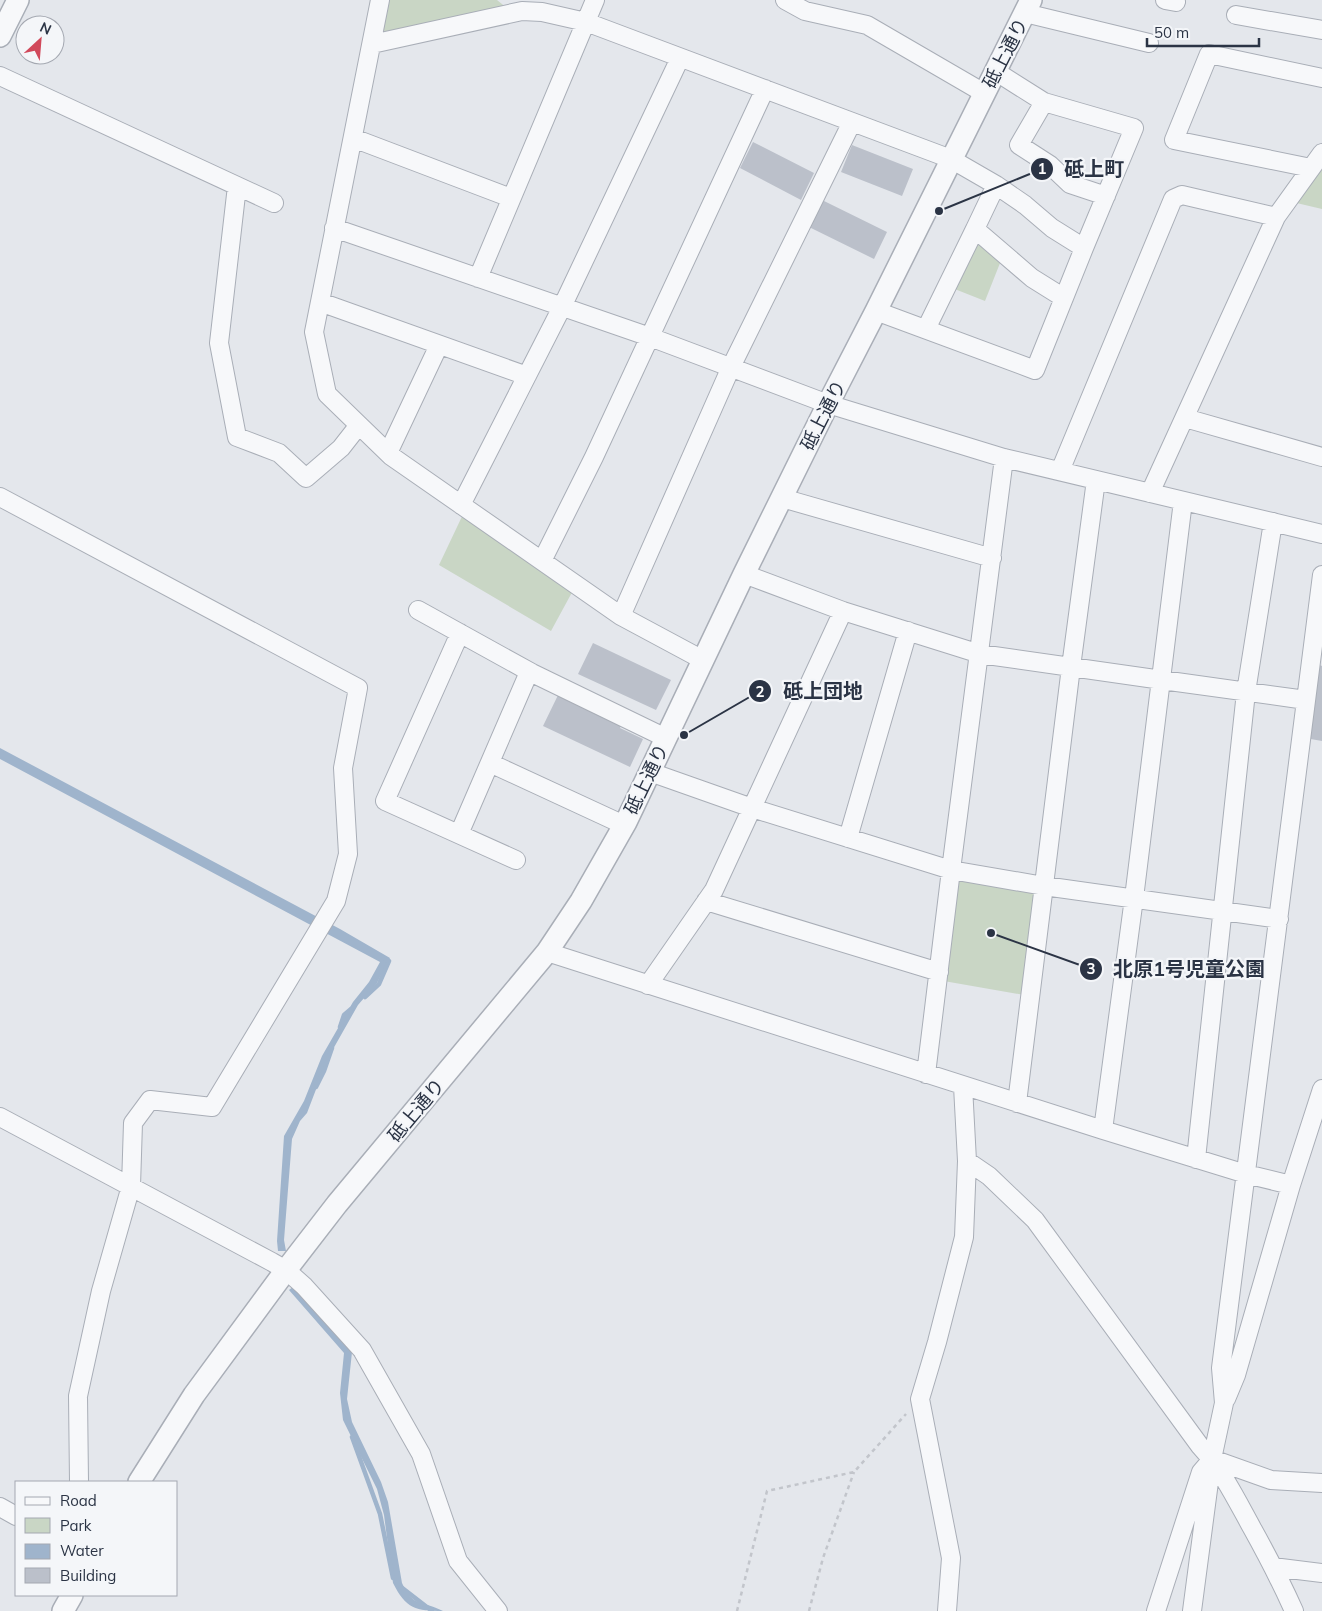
<svg xmlns="http://www.w3.org/2000/svg" width="1322" height="1611" font-family="Mulish,'Noto Sans JP',sans-serif">
  <style>
    .green { fill: #c9d6c5 }
    .water { fill: #9fb4cc }
    .lines { fill: none; stroke-linecap: round; stroke-linejoin: round }
    .stream { stroke: #9fb4cc; stroke-width: 4.5 }
    .building { fill: #bbc0ca }
    .minor-casing { stroke: #a9aeb7; stroke-width: 20 }
    .tertiary-casing { stroke: #a9aeb7; stroke-width: 24 }
    .path { stroke: #c2c5cb; stroke-width: 2.5; stroke-dasharray: 4 4; stroke-linecap: butt }
    .minor { stroke: #f7f8fa; stroke-width: 18 }
    .tertiary { stroke: #f7f8fa; stroke-width: 21 }
    .labels { text-anchor: middle; stroke-width: 4.5; stroke-linejoin: round; paint-order: stroke }
    .street-label { font-size: 19px; fill: #2b3445; stroke: #f4f6f9 }
    .leader { fill: none; stroke: #2b3445; stroke-width: 2 }
    .callout-dot { fill: #2b3445; stroke: #f4f6f9; stroke-width: 2 }
    .mark-label { font-size: 15px; text-anchor: middle; font-weight: bold; fill: #fff }
    .callout-label { font-size: 20px; text-anchor: middle; font-weight: bold; fill: #2b3445; stroke: #f4f6f9; stroke-width: 4.5; stroke-linejoin: round; paint-order: stroke }
  </style>
  <rect width="100%" height="100%" fill="#e4e7ec"/>
  <path class="green" d="M380,0H497L513,13L372,44Z
    M1322,153V209L1288,201Z
    M970,239L1004,253L985,301L947,286Z
    M466,508L576,585L551,631L439,565Z
    M951,870L1044,886L1030,996L938,980Z"/>
  <path class="water" d="M0,748L340,929L390,958L377,983L358,1005L328,1058L307,1113L300,1121L292,1139L284,1240L286,1251H278L277,1241L284,1136L304,1101L322,1056L353,1002L369,982L380,962L0,759Z
    M294,1286L352,1352L347,1399L352,1422L381,1482L388,1502L402,1583C413,1608 422,1600 443,1611C416,1611 406,1609 393,1583L384,1515L377,1489L343,1420L340,1393L344,1353L289,1290Z"/>
  <g class="lines">
    <path class="stream" d="M365,997L379,984L389,961L385,959
      M340,1027L344,1015L351,1009
      M316,1087L324,1071L332,1048
      M352,1437L380,1514L393,1578
      M401,1587L432,1611"/>
  </g>
  <path class="building" d="M753,142L814,173L801,200L740,168Z
    M852,145L913,169L902,196L841,172Z
    M822,200L887,232L874,259L809,227Z
    M593,643L671,680L656,710L578,674Z
    M1317,664L1322,666V741L1305,738Z
    M560,691L623,721L620,728L643,739L630,767L543,726Z"/>
  <g class="lines">
    <defs>
      <path id="minor" d="M380,0L314,332L327,394L391,456L621,616L703,660
        M785,0L805,11L867,25L984,93
        M1165,0L1176,2
        M1025,13L1149,43
        M1236,15L1322,30
        M372,44L522,11L542,12L586,22L951,159L996,185L1025,205L1052,228L1084,248
        M0,76L274,203
        M1044,102L1019,145L1050,165L1070,184L1106,196
        M353,138L511,198
        M1311,168L1174,140L1209,54L1322,78
        M237,186L219,343L237,437L279,453L306,478L341,448L359,425
        M334,228L650,337L828,404L1004,458L1322,534
        M975,229L996,185
        M478,278L595,0
        M320,302L527,376
        M876,311L1035,370L1084,248L1134,128L1044,102L995,71
        M926,329L975,229L1032,278L1064,298
        M1185,418L1322,457
        M388,453L439,345
        M1060,471L1173,199L1182,195L1276,217
        M1150,493L1276,217L1322,153
        M0,497L358,688L343,768L348,854L336,901L212,1107L150,1100L133,1123L131,1186L101,1291L78,1396L79,1482
        M782,498L992,558
        M461,505L562,307L680,58
        M542,561L594,457L765,89
        M744,574L843,611L980,654L1162,680L1306,700
        M418,610L532,673L666,738
        M621,616L731,367L852,122
        M460,633L385,801L516,860
        M490,763L624,825
        M650,772L752,808L951,870L1044,886L1279,919
        M459,834L529,672
        M848,838L908,631
        M706,901L939,972
        M547,952L1103,1130L1246,1174L1291,1185
        M648,985L714,890L843,611
        M926,1074L951,870L1004,458
        M1017,1103L1071,667L1096,480
        M0,1117L272,1262L286,1270L304,1286L362,1350L421,1454L458,1561L498,1611
        M1103,1130L1134,898L1183,501
        M1196,1159L1246,692L1273,522
        M967,1161L989,1176L1035,1220L1200,1446C1222,1470 1236,1499 1252,1528C1267,1555 1281,1582 1294,1611
        M1226,1399L1236,1375L1291,1185L1322,1089
        M1212,1459L1271,1480L1322,1483
        M0,1507L16,1516
        M1273,1567L1322,1573
        M947,1611L951,1558L920,1399L937,1342L964,1237L967,1161L963,1086
        M1156,1611L1201,1472L1207,1465
        M1192,1611L1212,1459L1224,1403L1221,1368L1322,575"/>
      <path id="tertiary" d="M0,36L18,0
        M139,1482L194,1395L286,1270L337,1204L547,952L581,901L626,822L744,574L828,404L876,311L1031,0
        M63,1611L72,1595"/>
    </defs>
    <use href="#minor" class="minor-casing"/>
    <use href="#tertiary" class="tertiary-casing"/>
    <path class="path" d="M737,1611L767,1491L854,1472L906,1414
      M809,1611L823,1558L854,1472"/>
    <use href="#minor" class="minor"/>
    <use href="#tertiary" class="tertiary"/>
  </g>
  <g class="labels">
    <g class="street-label">
      <text transform="translate(1005 53) rotate(-63)" y="7">砥上通り</text>
      <text transform="translate(823 415) rotate(-63)" y="7">砥上通り</text>
      <text transform="translate(646 779) rotate(-64)" y="7">砥上通り</text>
      <text transform="translate(416 1110) rotate(-50)" y="7">砥上通り</text>
    </g>
  </g>
  <path class="leader" d="M939 211L1042 169M684 735L760 691M991 933L1091 969"/>
  <g class="callout-dot">
    <circle cx="939" cy="211" r="5"/>
    <circle cx="684" cy="735" r="5"/>
    <circle cx="991" cy="933" r="5"/>
    <circle cx="1042" cy="169" r="12"/>
    <circle cx="760" cy="691" r="12"/>
    <circle cx="1091" cy="969" r="12"/>
  </g>
  <g class="mark-label">
    <text x="1042" y="174">1</text>
    <text x="760" y="697">2</text>
    <text x="1091" y="974">3</text>
  </g>
  <g class="callout-label">
    <text x="1094" y="176">砥上町</text>
    <text x="823" y="698">砥上団地</text>
    <text x="1189" y="976">北原1号児童公園</text>
  </g>
  <rect x="15" y="1481" width="162" height="115" fill="#f4f6f9" stroke="#a4a8b1"/>
  <rect x="25" y="1497" width="25" height="8" fill="#f7f8fa" stroke="#a4a8b1"/>
  <text x="60" y="1506" font-size="15" fill="#2b3445">Road</text>
  <rect x="25" y="1518" width="25" height="15" fill="#c9d6c5" stroke="#a4a8b1"/>
  <text x="60" y="1531" font-size="15" fill="#2b3445">Park</text>
  <rect x="25" y="1544" width="25" height="15" fill="#9fb4cc" stroke="#a4a8b1"/>
  <text x="60" y="1556" font-size="15" fill="#2b3445">Water</text>
  <rect x="25" y="1568" width="25" height="15" fill="#bbc0ca" stroke="#a4a8b1"/>
  <text x="60" y="1581" font-size="15" fill="#2b3445">Building</text>
  <g transform="translate(40 40) rotate(26)"><circle r="24" fill="#f4f6f9" stroke="#a4a8b1"/>
  <path d="M0-4L9 19L0 12L-9 19Z" fill="#d1495b"/>
  <text y="-8" font-size="14" font-weight="bold" text-anchor="middle" fill="#2b3445">N</text>
  </g>
  <path d="M1147 38v8h112v-8" fill="none" stroke="#2b3445" stroke-width="2.5"/>
  <text x="1154" y="38" font-size="15" fill="#2b3445" stroke="#f4f6f9" stroke-width="4" paint-order="stroke">50 m</text>
</svg>
